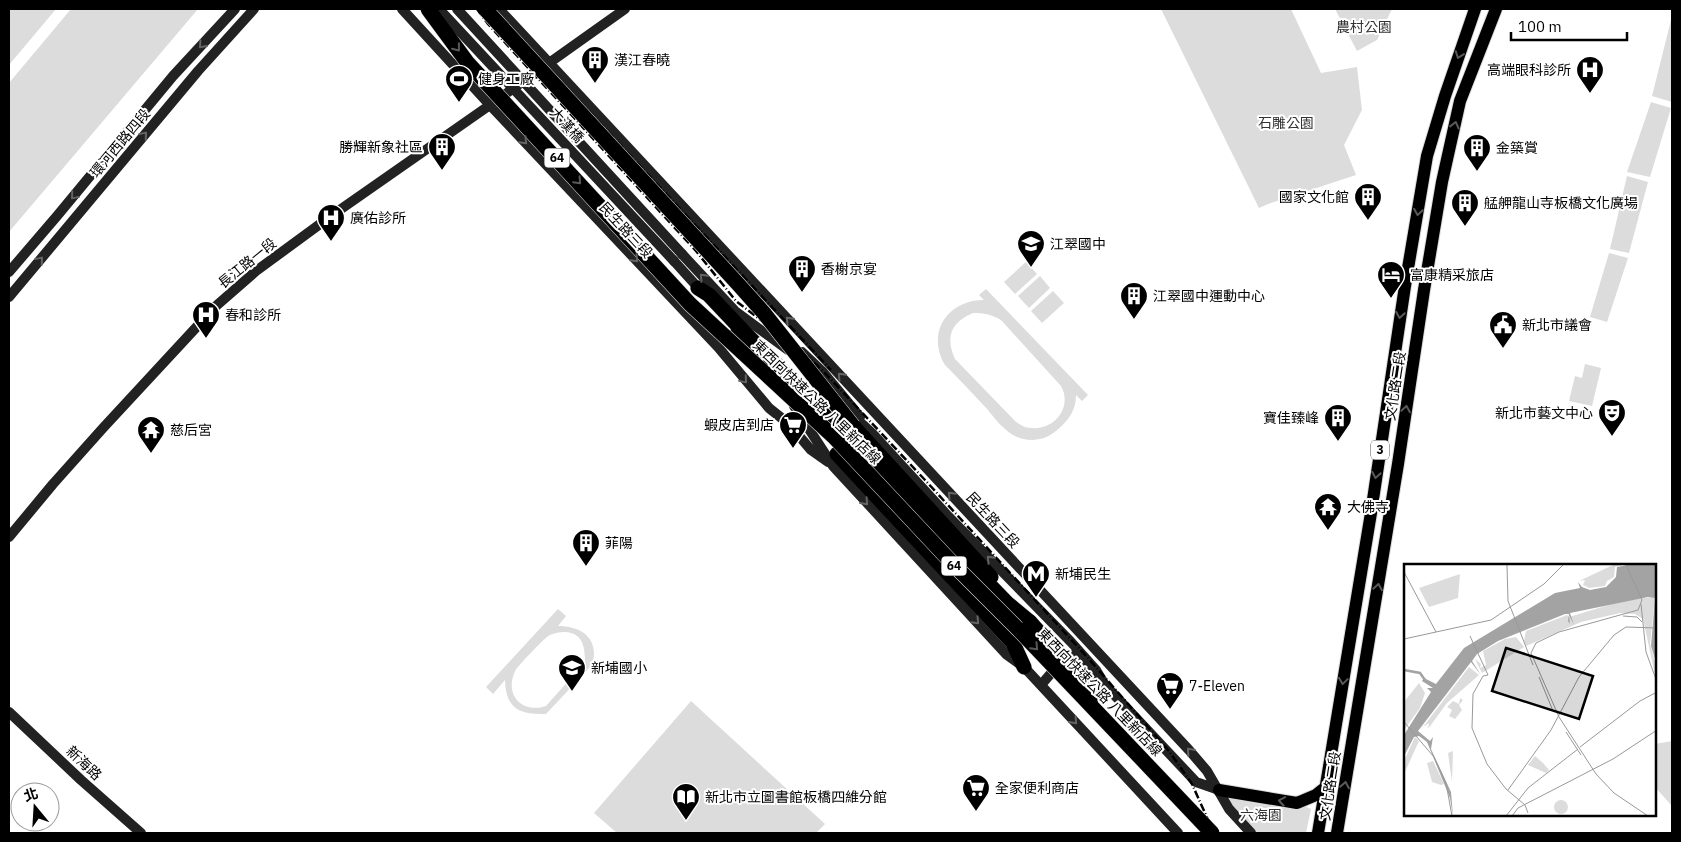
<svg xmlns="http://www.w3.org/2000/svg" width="1681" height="842" font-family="'IBM Plex Sans','Noto Sans TC',sans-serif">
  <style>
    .green { fill: #dcdcdc; fill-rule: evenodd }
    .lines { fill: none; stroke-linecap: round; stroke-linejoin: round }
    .primary-casing { stroke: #dbdbdb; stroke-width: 14 }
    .highway-casing { stroke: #dbdbdb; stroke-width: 16 }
    .secondary { stroke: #222; stroke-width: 10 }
    .primary { stroke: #000; stroke-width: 12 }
    .highway { stroke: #000; stroke-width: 15 }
    .rail { stroke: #000; stroke-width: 2.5; stroke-dasharray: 8 2.5 1 2.5; stroke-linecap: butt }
    .highway-bridge-casing { stroke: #dbdbdb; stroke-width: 16; stroke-linecap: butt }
    .secondary-bridge { stroke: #222; stroke-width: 10 }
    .highway-bridge { stroke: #000; stroke-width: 15 }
    .oneway { stroke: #646464 }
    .oneway2 { stroke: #595959 }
    .labels { text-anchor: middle; stroke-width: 4; stroke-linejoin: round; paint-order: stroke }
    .shield { fill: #fff; stroke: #4c4c4c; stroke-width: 1 }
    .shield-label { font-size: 12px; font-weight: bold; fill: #000 }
    .park-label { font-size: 14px; fill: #333; stroke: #fff }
    .poi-label { font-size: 14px; fill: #000; stroke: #fff; text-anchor: start }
    .street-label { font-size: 14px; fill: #000; stroke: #fff }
    .inset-river { fill: none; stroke: #a3a3a3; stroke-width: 2.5 }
    .inset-road { fill: none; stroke: #999; stroke-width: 1 }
    .view { fill: #000; fill-opacity: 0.15; stroke: #000; stroke-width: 2.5 }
    .inset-edge { fill: none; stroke: #000; stroke-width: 2.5 }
  </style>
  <rect width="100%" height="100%" fill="#fff"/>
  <path class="green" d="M9,9H56L9,65Z
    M71,9H198L9,232V83Z
    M1161,9H1291L1321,73L1357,67L1362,110L1344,145L1356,175L1268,204L1259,208Z
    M1335,9H1392L1377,40L1357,51Z
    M1672,16V102L1652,96Z
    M1651,102L1671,108L1650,177L1627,172Z
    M1627,176L1648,182L1629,253L1610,249Z
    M1609,253L1628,258L1607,322L1590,317Z
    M1026,262L1037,274L1015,294L1004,282Z
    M1040,276L1050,288L1029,308L1018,296Z
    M986,289L1088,395L1082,401L1076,395C1076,411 1068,421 1056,431C1044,441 1027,443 1013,435C1003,429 995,419 988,410C974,395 960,380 945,365C926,333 947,300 984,300L979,295ZM973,313C984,313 991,314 1001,320L1061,386C1073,407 1054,431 1031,428C1025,428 1021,425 1016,422L955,359C945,337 951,322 973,313Z
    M1053,291L1064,303L1042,323L1031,311Z
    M1585,364L1601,368L1592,406L1569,401L1575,376L1582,378Z
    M558,609L566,616L558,626C582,626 600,639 592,665L546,714C518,715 506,708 505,680L493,694L486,687ZM565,632C583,633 585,647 585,662L546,706C522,714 504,695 515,671C517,667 546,636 550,635C554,633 560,632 565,632Z
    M691,701L825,824L816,833H617L594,813Z
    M1672,741V806L1655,787V744Z
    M1219,790L1297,803L1311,809L1306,833H1253Z"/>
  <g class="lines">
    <defs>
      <path id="primary" d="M1219,790L1297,803L1316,795L1326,787
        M1318,833L1371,513L1405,286L1427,156L1445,96L1475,9
        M1337,833L1398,464L1424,290L1442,182L1460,101L1496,9"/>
      <path id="highway" d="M698,288L709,295L743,331L775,363L983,584
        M853,426L991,577
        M837,454L1013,643L1024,667
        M978,573L1007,603L1030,622"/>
    </defs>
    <use href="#primary" class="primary-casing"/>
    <use href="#highway" class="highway-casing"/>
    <path class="secondary" d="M402,9L490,105L718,347L769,408L789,424L811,450L828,462
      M499,9L1189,750L1207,771L1229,809L1251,833
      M682,254L735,311L788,350
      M674,261L702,292
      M9,272L57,216L173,76L235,9
      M9,297L198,71L254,9
      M735,332L756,357
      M802,352L822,371L860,417
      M794,406L833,466L1007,655L1024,667L1178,833
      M851,414L873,434L948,516L1071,642L1096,670L1105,685L1196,782L1219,790
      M9,537L53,484L103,428L216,306L256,271L331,216L490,105L625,9
      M1041,685L1065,657L1071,655L1075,657L1092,676
      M9,712L81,780L141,833"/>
    <use href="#primary" class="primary"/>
    <use href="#highway" class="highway"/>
    <path class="rail" d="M477,9L488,24L696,251L736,301L806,355L824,372L925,480L1088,658L1169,751L1192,784L1214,833
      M493,9L831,370"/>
    <defs>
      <path id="highway-bridge" d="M428,9L467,62L690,304L835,438L954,565L1020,631L1212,833
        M485,9L738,284L763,312L853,426
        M1030,622L1095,695"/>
    </defs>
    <use href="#highway-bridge" class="highway-bridge-casing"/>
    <path class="secondary-bridge" d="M439,9L674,261
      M457,9L682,254"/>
    <use href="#highway-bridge" class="highway-bridge"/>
  </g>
  <defs><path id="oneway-chevron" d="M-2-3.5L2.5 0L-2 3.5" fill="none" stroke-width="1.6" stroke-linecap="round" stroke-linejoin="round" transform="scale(1.25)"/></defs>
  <g class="oneway">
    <use href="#oneway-chevron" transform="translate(202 45) rotate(132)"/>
    <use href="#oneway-chevron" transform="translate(144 135) rotate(-50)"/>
    <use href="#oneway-chevron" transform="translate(524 141) rotate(47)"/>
    <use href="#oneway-chevron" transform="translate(74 196) rotate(130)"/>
    <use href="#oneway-chevron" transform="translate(635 259) rotate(47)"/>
    <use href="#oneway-chevron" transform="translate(40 260) rotate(-50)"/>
    <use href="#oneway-chevron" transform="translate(703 277) rotate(-133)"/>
    <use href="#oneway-chevron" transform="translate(789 320) rotate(-134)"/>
    <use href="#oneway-chevron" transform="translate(841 376) rotate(-133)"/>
    <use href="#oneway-chevron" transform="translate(744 380) rotate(50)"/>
    <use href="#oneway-chevron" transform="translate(951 495) rotate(-133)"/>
    <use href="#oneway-chevron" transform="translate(865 502) rotate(48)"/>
    <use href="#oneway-chevron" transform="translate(990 559) rotate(-134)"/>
    <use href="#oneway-chevron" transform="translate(976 621) rotate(47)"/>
    <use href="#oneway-chevron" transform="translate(1074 721) rotate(48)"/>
    <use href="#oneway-chevron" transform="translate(1190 751) rotate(-131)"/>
  </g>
  <g class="oneway2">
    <use href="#oneway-chevron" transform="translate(457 48) rotate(52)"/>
    <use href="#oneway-chevron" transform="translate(1459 55) rotate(110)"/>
    <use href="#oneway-chevron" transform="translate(1455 125) rotate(-76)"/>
    <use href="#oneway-chevron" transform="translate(578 181) rotate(47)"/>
    <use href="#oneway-chevron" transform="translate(1418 212) rotate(99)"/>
    <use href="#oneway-chevron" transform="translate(1400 315) rotate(99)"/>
    <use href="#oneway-chevron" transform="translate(1406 409) rotate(-81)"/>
    <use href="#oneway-chevron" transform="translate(1376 475) rotate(100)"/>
    <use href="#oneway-chevron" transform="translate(1378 587) rotate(-81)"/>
    <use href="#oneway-chevron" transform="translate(1035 647) rotate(46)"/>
    <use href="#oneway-chevron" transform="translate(1343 681) rotate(98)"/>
    <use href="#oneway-chevron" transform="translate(1345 785) rotate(-80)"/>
    <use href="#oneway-chevron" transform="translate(1282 801) rotate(-170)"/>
  </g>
  <defs>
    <symbol id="building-pin" viewBox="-11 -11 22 30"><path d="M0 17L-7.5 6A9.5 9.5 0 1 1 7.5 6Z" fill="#000" stroke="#fff"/><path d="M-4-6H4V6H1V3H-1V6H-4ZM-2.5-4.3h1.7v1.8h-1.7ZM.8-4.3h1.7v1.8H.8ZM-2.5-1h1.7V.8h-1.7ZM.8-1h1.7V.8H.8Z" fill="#fff"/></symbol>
    <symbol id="hospital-pin" viewBox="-11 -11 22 30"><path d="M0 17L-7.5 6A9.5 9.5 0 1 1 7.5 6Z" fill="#000" stroke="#fff"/><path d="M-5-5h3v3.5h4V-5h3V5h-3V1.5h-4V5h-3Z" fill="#fff"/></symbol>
    <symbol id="stadium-pin" viewBox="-11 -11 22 30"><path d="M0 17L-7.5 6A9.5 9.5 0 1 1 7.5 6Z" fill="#000" stroke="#fff"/><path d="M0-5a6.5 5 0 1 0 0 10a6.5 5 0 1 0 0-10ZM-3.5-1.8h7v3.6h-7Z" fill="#fff"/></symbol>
    <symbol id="school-pin" viewBox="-11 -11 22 30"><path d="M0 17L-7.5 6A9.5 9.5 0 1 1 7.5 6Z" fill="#000" stroke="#fff"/><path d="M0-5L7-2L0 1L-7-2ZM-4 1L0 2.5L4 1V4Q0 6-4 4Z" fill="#fff"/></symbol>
    <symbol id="hotel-pin" viewBox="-11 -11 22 30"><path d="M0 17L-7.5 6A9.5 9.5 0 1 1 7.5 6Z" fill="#000" stroke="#fff"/><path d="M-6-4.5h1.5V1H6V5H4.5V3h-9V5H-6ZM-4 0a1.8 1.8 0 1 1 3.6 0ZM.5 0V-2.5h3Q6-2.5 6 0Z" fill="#fff"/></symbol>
    <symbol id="civic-pin" viewBox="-11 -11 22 30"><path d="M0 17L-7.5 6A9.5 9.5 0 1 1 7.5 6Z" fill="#000" stroke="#fff"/><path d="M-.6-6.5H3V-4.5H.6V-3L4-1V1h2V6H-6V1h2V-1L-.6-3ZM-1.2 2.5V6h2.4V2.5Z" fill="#fff"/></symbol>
    <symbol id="theatre-pin" viewBox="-11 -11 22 30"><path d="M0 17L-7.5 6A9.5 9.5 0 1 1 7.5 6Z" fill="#000" stroke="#fff"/><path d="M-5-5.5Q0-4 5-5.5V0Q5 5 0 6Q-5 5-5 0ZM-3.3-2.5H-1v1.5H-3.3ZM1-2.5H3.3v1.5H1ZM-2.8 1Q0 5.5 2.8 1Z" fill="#fff"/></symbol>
    <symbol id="supermarket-pin" viewBox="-11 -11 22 30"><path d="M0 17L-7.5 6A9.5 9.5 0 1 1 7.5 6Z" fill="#000" stroke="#fff"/><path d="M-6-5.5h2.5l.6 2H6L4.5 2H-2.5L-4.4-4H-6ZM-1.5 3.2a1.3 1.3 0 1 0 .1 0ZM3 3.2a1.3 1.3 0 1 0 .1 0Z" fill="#fff"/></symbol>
    <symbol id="temple-pin" viewBox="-11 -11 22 30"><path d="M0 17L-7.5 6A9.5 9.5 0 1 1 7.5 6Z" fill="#000" stroke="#fff"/><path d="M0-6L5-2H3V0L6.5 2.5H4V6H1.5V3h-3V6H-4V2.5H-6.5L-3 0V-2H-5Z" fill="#fff"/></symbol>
    <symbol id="metro-pin" viewBox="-11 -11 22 30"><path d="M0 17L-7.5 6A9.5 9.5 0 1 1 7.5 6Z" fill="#000" stroke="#fff"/><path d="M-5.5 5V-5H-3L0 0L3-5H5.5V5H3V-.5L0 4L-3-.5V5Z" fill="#fff"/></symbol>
    <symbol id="library-pin" viewBox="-11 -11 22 30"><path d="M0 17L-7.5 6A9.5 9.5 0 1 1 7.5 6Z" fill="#000" stroke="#fff"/><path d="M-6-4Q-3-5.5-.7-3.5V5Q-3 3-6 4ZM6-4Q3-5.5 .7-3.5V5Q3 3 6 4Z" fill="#fff"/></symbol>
  </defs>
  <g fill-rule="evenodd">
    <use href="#building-pin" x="579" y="44" width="32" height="43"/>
    <use href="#hospital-pin" x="1574" y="54" width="32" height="43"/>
    <use href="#stadium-pin" x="443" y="63" width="32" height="43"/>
    <use href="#building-pin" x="426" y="131" width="32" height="43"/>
    <use href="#building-pin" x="1461" y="132" width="32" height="43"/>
    <use href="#building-pin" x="1352" y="181" width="32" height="43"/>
    <use href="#building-pin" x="1449" y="187" width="32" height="43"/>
    <use href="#hospital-pin" x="315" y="202" width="32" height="43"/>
    <use href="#school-pin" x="1015" y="228" width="32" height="43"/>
    <use href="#building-pin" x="786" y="253" width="32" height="43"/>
    <use href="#hotel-pin" x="1375" y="259" width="32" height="43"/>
    <use href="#building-pin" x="1118" y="280" width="32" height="43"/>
    <use href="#hospital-pin" x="190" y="299" width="32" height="43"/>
    <use href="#civic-pin" x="1487" y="309" width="32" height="43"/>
    <use href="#theatre-pin" x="1596" y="397" width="32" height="43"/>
    <use href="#building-pin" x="1322" y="402" width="32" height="43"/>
    <use href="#supermarket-pin" x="777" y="409" width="32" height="43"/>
    <use href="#temple-pin" x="135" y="414" width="32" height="43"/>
    <use href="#temple-pin" x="1312" y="491" width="32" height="43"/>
    <use href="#building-pin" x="570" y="527" width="32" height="43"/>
    <use href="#metro-pin" x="1020" y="558" width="32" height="43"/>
    <use href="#school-pin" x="556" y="652" width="32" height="43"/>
    <use href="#supermarket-pin" x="1154" y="670" width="32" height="43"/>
    <use href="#supermarket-pin" x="960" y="772" width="32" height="43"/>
    <use href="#library-pin" x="670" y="781" width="32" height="43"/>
  </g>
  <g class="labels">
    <g class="shield">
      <rect x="544.5" y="148.5" width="25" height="19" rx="4"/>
      <rect x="1371" y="440.5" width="18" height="19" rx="4"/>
      <rect x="941.5" y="556.5" width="25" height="19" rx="4"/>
    </g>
    <g class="shield-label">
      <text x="557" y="162">64</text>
      <text x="1380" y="454">3</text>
      <text x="954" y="570">64</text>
    </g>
    <g class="park-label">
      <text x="1364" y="32">農村公園</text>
      <text x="1286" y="128">石雕公園</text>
      <text x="1261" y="820">六海園</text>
    </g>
    <g class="poi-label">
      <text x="614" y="65">漢江春曉</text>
      <text x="1571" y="75" text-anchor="end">高端眼科診所</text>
      <text x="478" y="84">健身工廠</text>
      <text x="423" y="152" text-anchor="end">勝輝新象社區</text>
      <text x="1496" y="153">金築賞</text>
      <text x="1349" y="202" text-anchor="end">國家文化館</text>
      <text x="1484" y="208">艋舺龍山寺板橋文化廣場</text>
      <text x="350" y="223">廣佑診所</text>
      <text x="1050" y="249">江翠國中</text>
      <text x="821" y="274">香榭京宴</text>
      <text x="1410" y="280">富康精采旅店</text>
      <text x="1153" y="301">江翠國中運動中心</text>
      <text x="225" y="320">春和診所</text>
      <text x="1522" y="330">新北市議會</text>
      <text x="1593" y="418" text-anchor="end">新北市藝文中心</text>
      <text x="1319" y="423" text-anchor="end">寶佳臻峰</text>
      <text x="774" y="430" text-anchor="end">蝦皮店到店</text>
      <text x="170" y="435">慈后宮</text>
      <text x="1347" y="512">大佛寺</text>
      <text x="605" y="548">菲陽</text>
      <text x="1055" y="579">新埔民生</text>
      <text x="591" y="673">新埔國小</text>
      <text x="1189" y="691">7-Eleven</text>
      <text x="995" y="793">全家便利商店</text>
      <text x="705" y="802">新北市立圖書館板橋四維分館</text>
    </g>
    <g class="street-label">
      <text transform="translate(567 125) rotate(47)" y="5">大漢橋</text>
      <text transform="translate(120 143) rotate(-50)" y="5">環河西路四段</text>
      <text transform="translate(626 230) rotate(47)" y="5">民生路三段</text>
      <text transform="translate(247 263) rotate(-39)" y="5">長江路一段</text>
      <text transform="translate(1395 386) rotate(-81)" y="5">文化路二段</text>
      <text transform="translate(817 402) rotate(44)" y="5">東西向快速公路 八里新店線</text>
      <text transform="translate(993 520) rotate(47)" y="5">民生路三段</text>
      <text transform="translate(1100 692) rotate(46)" y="5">東西向快速公路 八里新店線</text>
      <text transform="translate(84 763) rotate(43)" y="5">新海路</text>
      <text transform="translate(1330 786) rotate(-81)" y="5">文化路二段</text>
    </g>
  </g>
  <g transform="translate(1404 564)">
    <rect width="252" height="252" fill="#fff"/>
    <path d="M209,1H218L211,3L210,13L203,17L201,22L185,24L179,21L181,16L175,17ZM56,10L54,34L25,43L15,24ZM251,33L246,80L252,101V115L239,55L231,50L216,49L177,58L122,82L120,77L122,67L163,51L165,53L221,36ZM112,73L120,83L78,109L71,95L77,100L76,104L82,101L79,87L101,75ZM65,103L75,111L43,139L24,165L25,159L19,163ZM15,119L21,129L16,144L0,166V138ZM56,134L59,136L55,141L58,146L51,155L45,152L48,146L43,143L49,137L55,140ZM11,173L15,177L0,210V197ZM49,187L48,218L44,189ZM131,192L139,199L145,206L142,209L124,201ZM29,197L40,220L37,221L28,218L23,199ZM150 243a7 7 0 1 1 14 0a7 7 0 1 1-14 0Z" fill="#dcdcdc"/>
    <path d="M224,1H252V98L247,82L251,34L244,33L166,49L170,61L165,51L166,60L164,57L165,50H161L94,77L73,90L68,97L77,111L67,98L14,167L26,177L29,173L27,185L47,228L49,252L46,234L23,178L15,172L10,173L0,192V171L27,128L23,124H29L18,117L20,114L32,120L60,84L151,29L176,24L174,18L178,23L186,26L202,23L212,13L213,3Z" fill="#a3a3a3"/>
    <path class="inset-river" d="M0,106L16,109L21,116"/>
    <path class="inset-road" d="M103,1L104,37L129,101M222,1L238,36L234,46L155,68L132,79L127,89L155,153L192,210L210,229L244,252M0,8L32,68M237,40L242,88L253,118M219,52L233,53L238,58M66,72L84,111L79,112L69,130L68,164L83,200L102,225L121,241L124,249M0,75L87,56L140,20L159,1M135,113L149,147M0,158L30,193L42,219L48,252M162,168L177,191M176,183L236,137L253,128M104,226L147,166L175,113L210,71L222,63L253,64M102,252L124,224L174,185M108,252L114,244L209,195L253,166"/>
    <path class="view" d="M102,84L189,112L175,155L88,127Z"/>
    <rect width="252" height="252" class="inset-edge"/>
  </g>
  <rect width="1681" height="842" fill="none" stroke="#000000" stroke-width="20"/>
  <g transform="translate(35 807) rotate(342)"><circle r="24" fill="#ffffff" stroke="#999999"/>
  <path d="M0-4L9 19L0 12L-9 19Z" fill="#000000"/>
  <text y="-8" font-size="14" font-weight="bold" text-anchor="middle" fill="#000000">北</text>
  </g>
  <path d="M1511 32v8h116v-8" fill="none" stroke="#000000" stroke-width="2.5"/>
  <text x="1518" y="32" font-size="15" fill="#000000" stroke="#ffffff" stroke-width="4" paint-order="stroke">100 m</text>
</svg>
